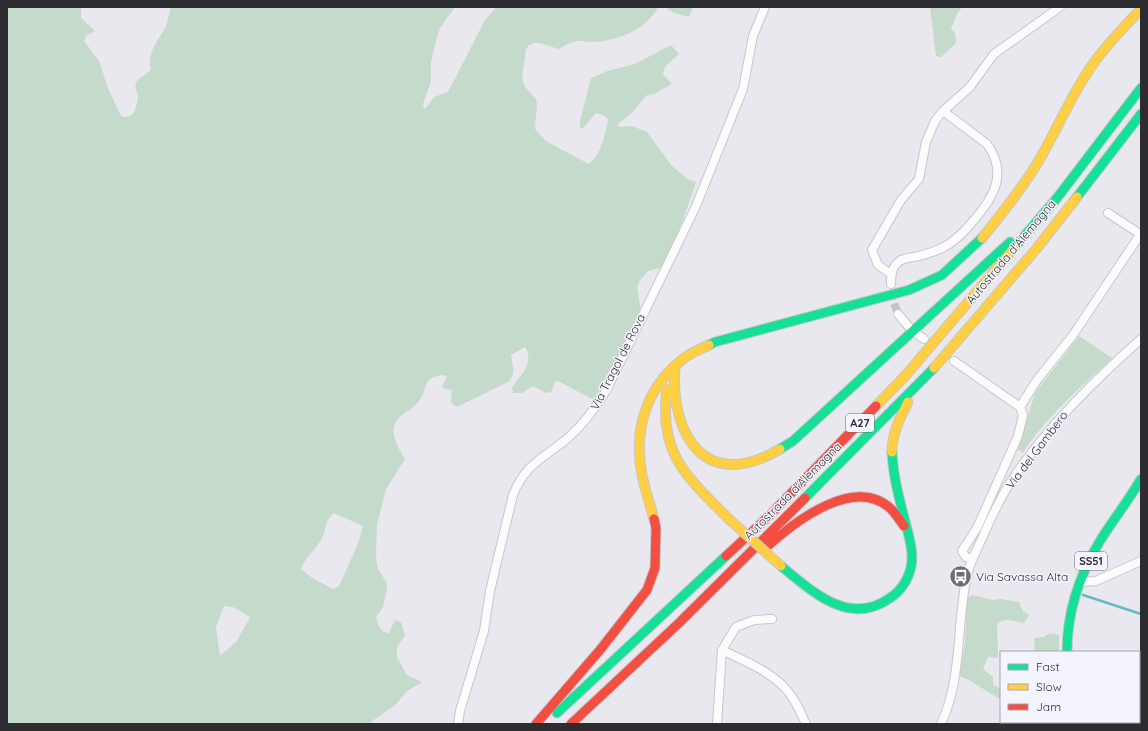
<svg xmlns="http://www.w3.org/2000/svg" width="1148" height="731" font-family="Quicksand,sans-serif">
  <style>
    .green { fill: #c4dacb; fill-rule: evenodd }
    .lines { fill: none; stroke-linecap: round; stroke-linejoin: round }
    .stream { stroke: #68b9c8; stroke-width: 2.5 }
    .street-tunnel { stroke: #c3c3c8; stroke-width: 8; stroke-dasharray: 8 4; stroke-linecap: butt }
    .street-casing { stroke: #c7c6cb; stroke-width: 10 }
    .fast-casing { stroke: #c7c6cb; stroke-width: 11 }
    .slow-casing { stroke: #c7c6cb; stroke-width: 11 }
    .jam-casing { stroke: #c7c6cb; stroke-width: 11 }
    .street { stroke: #fcfcfc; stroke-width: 8 }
    .fast { stroke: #16e098; stroke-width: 9 }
    .slow { stroke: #ffcf43; stroke-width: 9 }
    .jam { stroke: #f24e42; stroke-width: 9 }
    .slow-bridge-casing { stroke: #c7c6cb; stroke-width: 11; stroke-linecap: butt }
    .slow-bridge { stroke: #ffcf43; stroke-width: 9 }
    .labels { text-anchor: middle; stroke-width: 3; stroke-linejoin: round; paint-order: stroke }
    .shield { fill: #f4f4fe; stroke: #69696e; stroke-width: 1 }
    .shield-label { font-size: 11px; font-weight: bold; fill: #2d2d31 }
    .street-label { font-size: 12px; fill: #2d2d31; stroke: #f4f4fe }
    .poi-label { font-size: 12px; fill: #2d2d31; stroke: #f4f4fe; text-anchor: start }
  </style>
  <rect width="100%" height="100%" fill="#e9e8ee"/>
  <path class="green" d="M7,7H81V18L95,31L87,35L84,41L99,61L108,88L121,116L125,117C136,117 137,104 138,95C131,80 140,79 151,70C146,54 159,39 166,26C168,22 169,12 171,7H455L440,28L436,40L431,62V82L423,104L424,108H426L434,97L448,92L485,20L496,7H658C647,30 615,42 590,42C586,42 582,40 577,41C568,43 565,46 558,49C548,46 533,37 526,49L522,79L526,88L536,99L537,105L535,129L546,141L589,164C600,156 606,133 608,120L605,116L596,113L582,129L580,128V121L591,78L607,71L635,64L671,45L679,54L665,67L663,74L672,84L654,94L647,95L631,114L618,124V127L632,126L647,132L672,166L688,179L696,182L682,223L661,268L648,271L640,280L637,287L641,312L594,400L558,381L555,382L551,392L546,393L533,386L522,393H513L512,387C521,376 535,362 525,347L511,355C512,365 517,373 508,382L457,407L451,403L452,390L445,389L442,386L447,377L444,375C421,377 429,388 419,401C414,408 406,411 400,417C387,429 397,447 405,459L386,489L377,524L376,559L378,569L387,583V588L383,607L376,617C378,624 380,633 389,633L395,620L401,622L405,635L397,647V657L407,675L422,682L407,691L395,705L368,724H7ZM334,513L363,526L358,544L339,586L333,589L311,577L301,569C306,556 316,550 322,538C328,527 322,524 334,513ZM224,606L233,607L250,617L237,641L220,656L216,627Z
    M665,7H693L689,17L674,13Z
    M930,7H962L957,14L951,28L955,34L956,43L941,57L936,56Z
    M1079,336L1112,358C1081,387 1046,417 1023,453L1018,450L1035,393Z
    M973,595L992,600L1000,599L1019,602L1023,611L1029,615L1024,623C1015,622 1005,616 997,624L998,656L997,658L988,657L983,669L993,677V685L1001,689V700L969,680L959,676L965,643L967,598Z
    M1050,633L1059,635V652H1035L1034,638L1044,637Z"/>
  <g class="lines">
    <path class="stream" d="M1083,595L1141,614"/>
    <path class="street-tunnel" d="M892,292L893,300L898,314"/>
    <defs>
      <path id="street" d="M1108,213L1140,234
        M891,274L878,265L872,250L901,200L919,179L926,142L935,121L943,111L970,87L994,54L1060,7
        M891,284C891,274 892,266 901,260C906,258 914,257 919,256C927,254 935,251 942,248C955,242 965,231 974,220C994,197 1008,173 987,144L943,111
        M898,314L908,326
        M917,334L924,339
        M954,361L1020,407L1023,415L1018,436L977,528L962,551L966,557L973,559
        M1020,407L1037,380L1073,335L1141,233
        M1081,582L1096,581L1141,561
        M722,650C742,660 768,670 784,687C794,697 800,711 806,724
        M458,724L460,711L484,631L490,591L513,495C526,462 545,458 569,437C585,423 596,407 607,389L696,206L743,89L753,36L765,7
        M717,724L722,650L736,627L754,620L772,619
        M941,724C963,676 956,625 967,575C970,562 978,548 983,536C992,516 1001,495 1014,477C1049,425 1095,380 1141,339"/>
      <path id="fast" d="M1077,197L1141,114
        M1014,248L1057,198L1141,88
        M709,345L715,342L909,290L942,275L982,238
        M780,449L793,441L1010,242
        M805,498L934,368
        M781,566C813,592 849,627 890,598C904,589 912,573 912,557C912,545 908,532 905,521C899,498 893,475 892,452
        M1067,652C1067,613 1080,574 1100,541C1113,520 1129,500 1141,479
        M557,713L726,556"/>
      <path id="slow" d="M982,238C1001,215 1019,192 1035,167C1056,133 1070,96 1093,64C1107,44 1124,27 1141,9
        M675,367C670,437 707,493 780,449
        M934,368L1037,248L1077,197
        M667,389C658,454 687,477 730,520
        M876,406L906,375L1014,248
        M892,452C892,433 900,418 908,402
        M654,519C650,504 645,490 642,475C633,427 647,385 687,356C693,352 701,349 709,345
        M1068,722V724"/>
      <path id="jam" d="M769,545C796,521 855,475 891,509C896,514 900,521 904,526
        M726,556L768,517L876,406
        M536,724L600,650L647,590L655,568L656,528L654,519
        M571,724L679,623L805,498"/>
    </defs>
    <use href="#street" class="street-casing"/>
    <use href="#fast" class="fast-casing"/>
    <use href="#slow" class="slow-casing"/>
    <use href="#jam" class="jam-casing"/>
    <use href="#street" class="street"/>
    <use href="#fast" class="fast"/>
    <use href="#slow" class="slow"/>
    <use href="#jam" class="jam"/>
    <defs>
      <path id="slow-bridge" d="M730,520L781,566"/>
    </defs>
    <use href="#slow-bridge" class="slow-bridge-casing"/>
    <use href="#slow-bridge" class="slow-bridge"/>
  </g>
  <defs>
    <symbol id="bus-disc" viewBox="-11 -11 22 22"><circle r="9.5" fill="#6f6e73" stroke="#f4f4fe"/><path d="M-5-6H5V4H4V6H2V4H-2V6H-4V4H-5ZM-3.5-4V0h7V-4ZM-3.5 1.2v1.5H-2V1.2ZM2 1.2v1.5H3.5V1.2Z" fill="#fff"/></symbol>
  </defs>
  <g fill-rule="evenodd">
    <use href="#bus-disc" x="948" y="564" width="25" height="25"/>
  </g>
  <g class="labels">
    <g class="shield">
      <rect x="846" y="414" width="28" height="18" rx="3"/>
      <rect x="1075" y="552" width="32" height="18" rx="3"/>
    </g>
    <g class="shield-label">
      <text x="860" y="427">A27</text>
      <text x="1091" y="565">SS51</text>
    </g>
    <g class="street-label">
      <text transform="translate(1011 252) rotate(-50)" y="4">Autostrada d'Alemagna</text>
      <text transform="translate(618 362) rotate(-63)" y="4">Via Tragol de Rova</text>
      <text transform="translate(1037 450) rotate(-53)" y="4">Via del Gambero</text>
      <text transform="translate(793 491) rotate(-45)" y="4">Autostrada d'Alemagna</text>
    </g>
    <g class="poi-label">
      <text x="976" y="581">Via Savassa Alta</text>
    </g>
  </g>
  <rect width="1148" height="731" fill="none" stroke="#2d2d31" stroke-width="16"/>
  <rect x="1000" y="651" width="140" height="72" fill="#f4f4fe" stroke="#a4a4ac"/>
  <rect x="1008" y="664" width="20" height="6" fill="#16e098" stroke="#a4a4ac"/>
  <text x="1036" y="671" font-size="12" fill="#2d2d31">Fast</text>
  <rect x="1008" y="684" width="20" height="6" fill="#ffcf43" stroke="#a4a4ac"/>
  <text x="1036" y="691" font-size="12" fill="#2d2d31">Slow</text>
  <rect x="1008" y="704" width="20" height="6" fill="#f24e42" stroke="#a4a4ac"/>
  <text x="1036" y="711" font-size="12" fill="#2d2d31">Jam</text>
</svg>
